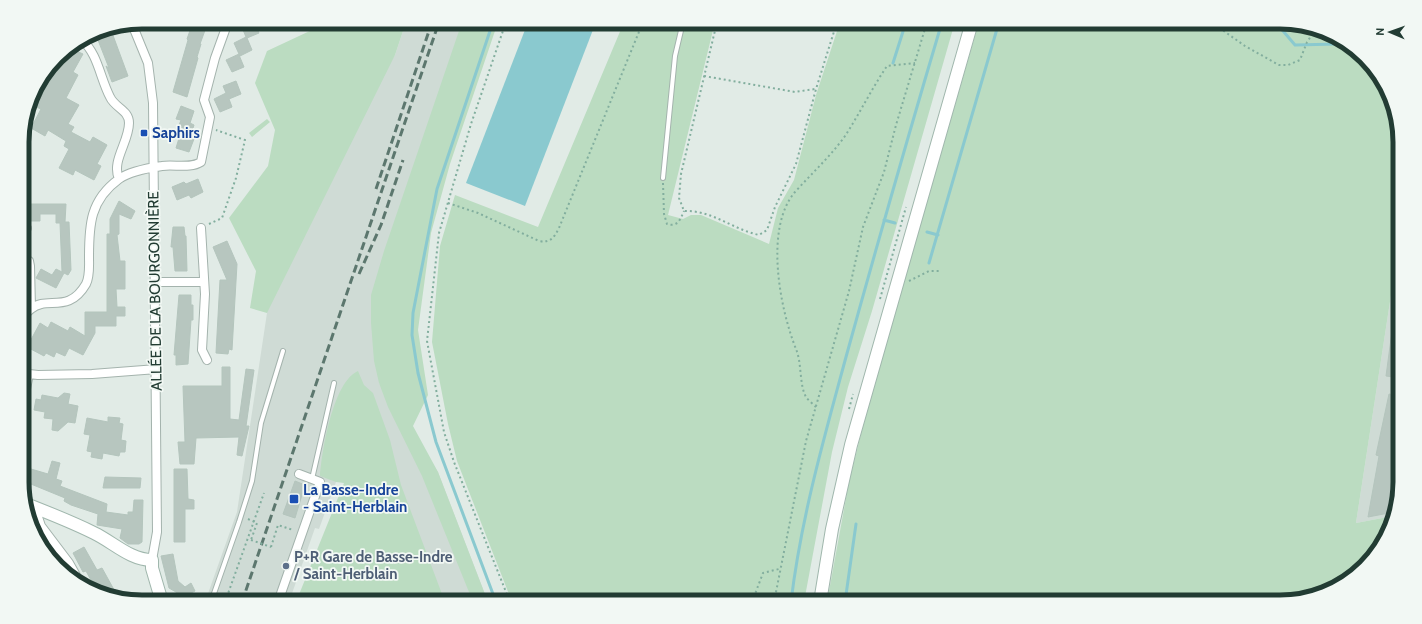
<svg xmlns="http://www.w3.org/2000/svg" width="1422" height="624" font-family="Cabin,sans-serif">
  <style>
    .built { fill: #cfdbd5 }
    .green { fill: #bbdcc1 }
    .water { fill: #8ac9cf }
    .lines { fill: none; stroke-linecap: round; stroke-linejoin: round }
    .stream { stroke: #8ac9cf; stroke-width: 3 }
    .building { fill: #b7c6bf; stroke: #b4c5bd }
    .lane-casing { stroke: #a4b3ad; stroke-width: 6 }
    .street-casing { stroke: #a4b3ad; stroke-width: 10 }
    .secondary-casing { stroke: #a0b7ad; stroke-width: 14 }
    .path { stroke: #82ae9e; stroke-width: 2; stroke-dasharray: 2 3; stroke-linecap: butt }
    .lane { stroke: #fff; stroke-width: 4 }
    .street { stroke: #fff; stroke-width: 8 }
    .secondary { stroke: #fff; stroke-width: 12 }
    .rail { stroke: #5c776e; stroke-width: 3; stroke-dasharray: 8 4; stroke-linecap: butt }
    .path-bridge { stroke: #82ae9e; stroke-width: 2; stroke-dasharray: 2 3; stroke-linecap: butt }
    .transit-dot { fill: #1a4fb4; stroke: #f2f8f4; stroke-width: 1.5 }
    .service-dot { fill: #5c6f8a; stroke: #f2f8f4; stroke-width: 1.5 }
    .labels { text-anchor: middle; stroke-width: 3.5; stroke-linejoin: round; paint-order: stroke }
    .transit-label { font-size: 15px; font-weight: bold; fill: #164399; stroke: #f2f8f4; text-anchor: start }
    .street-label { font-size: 15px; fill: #223c33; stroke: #f2f8f4 }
    .service-label { font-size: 15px; font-weight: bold; fill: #4e5e75; stroke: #f2f8f4; text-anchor: start }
    .rim { fill: none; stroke: #223c33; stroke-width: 5 }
  </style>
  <rect width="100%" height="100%" fill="#e1ebe6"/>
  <path class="built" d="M406,22H485L379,383L438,472L488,602H428L336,447V482L319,529L315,528L289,602H205L237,512L267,313L256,271L395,55Z
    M1395,269L1399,271L1400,482L1393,516L1356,523Z"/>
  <path class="green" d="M329,22H406L395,55L267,313L250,308L256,271L229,218L268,166L275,130L255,83L267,51Z
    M462,22H498L450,164L431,233L418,330L428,395L413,426L438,472L488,602H473L422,476L388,407L379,383L374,361L371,323V295L384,251Z
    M624,22H715L668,215L683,219L691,215H701L769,244L778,208L794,180L816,95L840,22H955L872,311L848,387L832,452L804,602H512L457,461L448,424L432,342L440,246L455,195L538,227Z
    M979,22H1280L1326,31L1375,69L1399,127V250L1395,269L1356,523L1393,516L1391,528L1353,577L1319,596L1287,602H827L849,482L867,410Z
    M267,119L270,122L252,137L249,133Z
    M358,371L364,385L373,393L390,440L401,485L445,602H296L344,483L336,482L320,476C322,450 333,382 358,371Z"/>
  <path class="water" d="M528,22H596L525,206L466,183Z"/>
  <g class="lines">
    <path class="stream" d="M493,22L437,189L413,313L412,335L418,373L436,442L496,602
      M1272,22L1278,25L1295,45L1337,44L1341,43
      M893,63L906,22
      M884,220L895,223
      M927,232L938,235
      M929,263L999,22
      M791,602C801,518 824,438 846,357C877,245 909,133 942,22
      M845,602L856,524"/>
  </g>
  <path class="building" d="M193,22H208L200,44H201L197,57L198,58L187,97L173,92L188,40L187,39Z
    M248,22H254L259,33L247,38L252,50L240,56L239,55L244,67L232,72L226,60L239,54L234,43L246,37L241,25Z
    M111,30L128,76L112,82L106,66L109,68L98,40H100L98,35Z
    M70,48L83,54L73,72L78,75L66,98L79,105L68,124L74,127L71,132L90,142L93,137L107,145L97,164L101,166L94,180L75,170L73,175L59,168L69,149L64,146L66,141L48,130L45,136L31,128L41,109L36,107L44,92L39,90L42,85L41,81L63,52Z
    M236,81L241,94L229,99L232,107L220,112L214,99L226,93L223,86Z
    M181,106L194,111L190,123L194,125L190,138L194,139L189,152L176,148L180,135L176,133L181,120L176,119Z
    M198,179L203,192L191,198L189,195L177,200L172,187L184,182L186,184Z
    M119,201L135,211L131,219L119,214V234L117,235L120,261H125V289H116L117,307H125V316H116V326H95V333L83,355L69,348L65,356L56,352L54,357L46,353L44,356L27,347L40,323L48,328L51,322L68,331L70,327L85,336V312H107V234H110V219Z
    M22,204H66L65,222H69L71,270L68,275L64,273L56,288L36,278L41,269L52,275L56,269L62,272L60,223H56V214H40V221H31V214H22Z
    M173,227H184L185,236H186L187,271H175L173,247H171Z
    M227,241L237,264L232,350L229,349L228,354L216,353L220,280H227L213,247Z
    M179,295H191V305H193V320H191L188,364L176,365V355H174Z
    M1393,324H1400V378L1386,376Z
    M222,367H230V419L239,420L246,369L254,370L246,426H249L242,456L237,455L239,437L196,438L194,464H180L178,442H185L183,386H222Z
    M64,393L70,394L68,404L78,406L75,423L68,422L58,431L52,430L53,419L44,418L45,412L34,410L36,399L41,400L42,395L58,398Z
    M1389,394L1400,396V451L1397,470H1400V482L1394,512L1368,517L1379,456L1376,455Z
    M108,417L120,418L119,423L123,424L121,440L126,441L125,452H120L119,456L103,453L102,459L91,457L92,452L87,451L90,435L84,434L87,418L108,422Z
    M52,461L60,463L56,479L62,481L60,486L107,504L106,512L128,515V512H133L134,500H143L142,542L139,544H128L120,538L122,529L97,525L98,514L71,505L64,501L65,498L26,482L31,469L48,474Z
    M174,469H187L188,499L194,500V509H185V542H174Z
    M105,477L141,478L140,488H103Z
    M295,481L305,485L295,518L283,514Z
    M84,547L97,570L102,568L118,597L98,593L86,571L83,572L73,553Z
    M173,554L178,581L185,587L191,583L195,591L191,593L194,598L187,602H182L176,592L169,588L161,556Z"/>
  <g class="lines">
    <defs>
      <path id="lane" d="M663,178L675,56L683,22
        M312,479L334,383
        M211,602L239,522L252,481L261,423L283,351"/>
      <path id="street" d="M132,24L148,63L153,103L157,532L152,560
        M82,40C98,54 100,78 110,97C115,108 129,110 129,123C129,142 111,161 119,179
        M201,228L205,294L202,350L207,360
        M22,237L27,228
        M23,257L29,261L30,266L31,308
        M155,282H203
        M23,318C25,315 28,311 31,309C47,295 68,315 86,284C90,276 89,266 89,257C89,225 90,200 119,179C130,171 148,168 162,166C174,164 190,169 201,162L210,117L204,100L215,58L228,22
        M23,370L29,374L38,375L92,374L157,369
        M23,404L29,374
        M35,508L41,526L69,563L78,579
        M278,602L320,482L299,474"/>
      <path id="secondary" d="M26,504C49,513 72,522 94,533C113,542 130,560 152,560V568L162,602
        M820,602L832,529L851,445L972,22"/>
    </defs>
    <use href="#lane" class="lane-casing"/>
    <use href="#street" class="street-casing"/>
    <use href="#secondary" class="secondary-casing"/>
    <path class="path" d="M506,22L471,124L439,233L427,341L444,432L454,462L510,602
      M717,22L681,174L679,198L684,211C712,210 732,229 759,235L767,230L775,207L796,164L816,89L837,22
      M1211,22L1245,46L1279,65H1288L1300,60L1307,42L1316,29
      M704,76L795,92L815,89
      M663,183L664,214L667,224C678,227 680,220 684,211
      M448,203L478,213L539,241C550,243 554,238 559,228L643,22
      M209,224L222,218L236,178L245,140L216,130
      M909,281L929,271H941
      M880,299L906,207
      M816,407C813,404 808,400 806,397C799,384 802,363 796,349C780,309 764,228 795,192C812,173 830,157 845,136C860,113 872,88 887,66L915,63
      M849,409L853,394
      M248,519L257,523L251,540
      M271,547L278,525L293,530
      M225,602L264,493
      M752,602L763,573L779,569
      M774,602L806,441L849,291L863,227L884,172L896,125L927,22"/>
    <use href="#lane" class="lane"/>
    <use href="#street" class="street"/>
    <use href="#secondary" class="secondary"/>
    <path class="rail" d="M376,189L432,22
      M359,274L381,225L403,160
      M242,602L439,22"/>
    <path class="path-bridge" d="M251,540L271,547"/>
  </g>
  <g class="transit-dot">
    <rect x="140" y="129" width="8" height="8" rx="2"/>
    <rect x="289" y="494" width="10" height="10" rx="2"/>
  </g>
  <circle class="service-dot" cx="286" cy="566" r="4"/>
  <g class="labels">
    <g class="transit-label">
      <text x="152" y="138">Saphirs</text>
      <text x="303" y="495">La Basse-Indre<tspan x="303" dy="17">- Saint-Herblain</tspan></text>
    </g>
    <g class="street-label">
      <text transform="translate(155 291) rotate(-91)" y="5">ALLÉE DE LA BOURGONNIÈRE</text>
    </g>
    <g class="service-label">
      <text x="294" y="562">P+R Gare de Basse-Indre<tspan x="294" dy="17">/ Saint-Herblain</tspan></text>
    </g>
  </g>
  <path d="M0 0H1422V624H0ZM142 29H1280A113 113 0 0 1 1393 142V482A113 113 0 0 1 1280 595H142A113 113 0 0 1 29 482V142A113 113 0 0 1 142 29Z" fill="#f2f8f4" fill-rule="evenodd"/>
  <path class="rim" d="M142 29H1280A113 113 0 0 1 1393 142V482A113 113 0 0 1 1280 595H142A113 113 0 0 1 29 482V142A113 113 0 0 1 142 29Z"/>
  <g transform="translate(1390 32) rotate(272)" stroke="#f2f8f4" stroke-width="3" paint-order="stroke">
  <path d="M0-3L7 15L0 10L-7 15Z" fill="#223c33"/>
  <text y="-6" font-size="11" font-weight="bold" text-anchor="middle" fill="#223c33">N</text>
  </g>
</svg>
